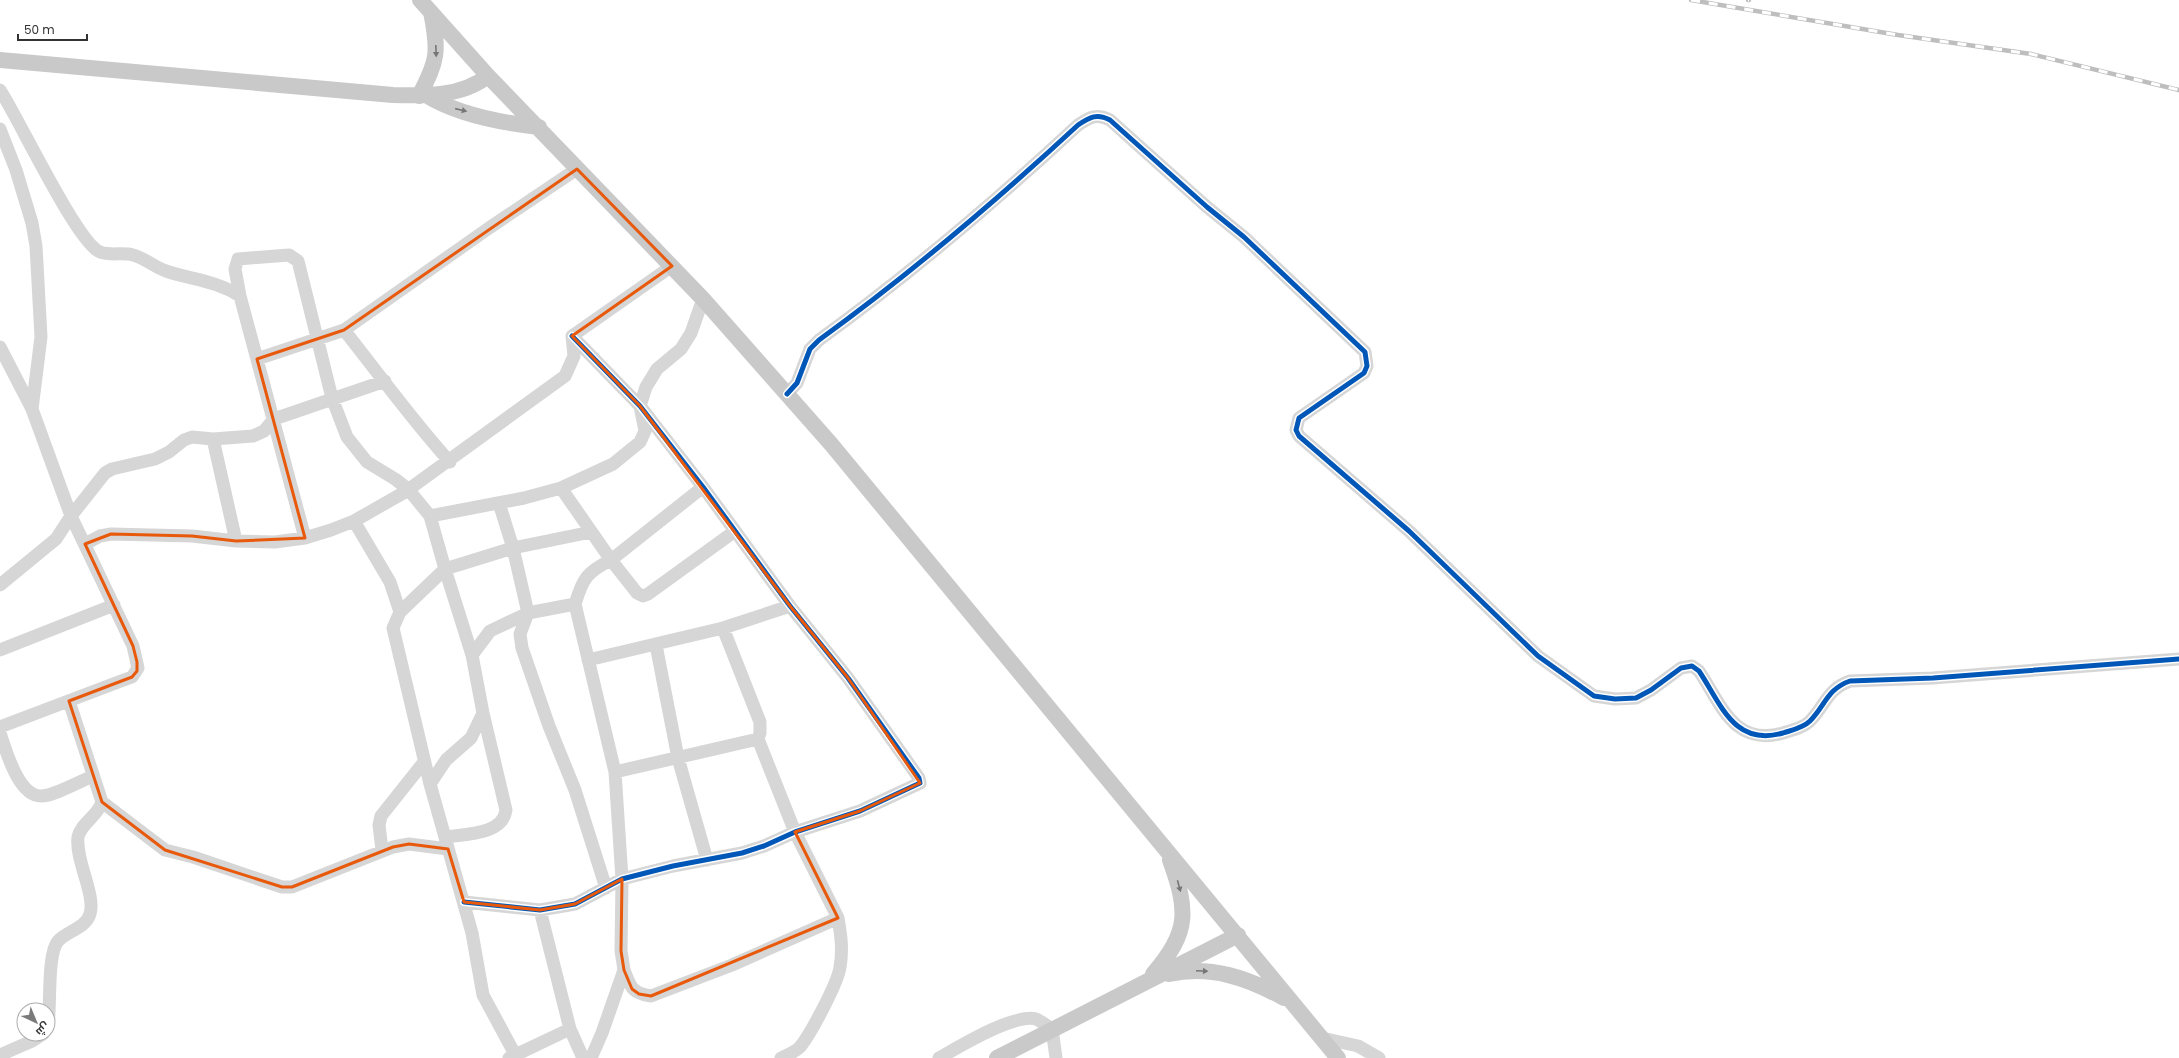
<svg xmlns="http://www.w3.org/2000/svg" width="2179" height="1058" font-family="Poppins,Cairo,sans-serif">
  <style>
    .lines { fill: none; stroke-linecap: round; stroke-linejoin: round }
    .minor { stroke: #d6d6d6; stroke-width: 13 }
    .major { stroke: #c9c9c9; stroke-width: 16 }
    .rail-casing { stroke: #bebebe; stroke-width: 4.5 }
    .rail { stroke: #fff; stroke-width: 3; stroke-dasharray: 9; stroke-linecap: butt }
    .cycleway-casing { stroke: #fff; stroke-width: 8 }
    .cycleway { stroke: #0057b8; stroke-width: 5 }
    .oneway { fill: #767676 }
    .marked { fill: none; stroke: #e8590c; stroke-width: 3; stroke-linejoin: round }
  </style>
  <rect width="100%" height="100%" fill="#fff"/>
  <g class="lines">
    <path class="minor" d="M0,90C18,117 77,243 100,252C110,256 123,252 133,255C145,258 154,267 166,271C192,280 215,280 240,296
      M0,129L16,170L32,223L36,246L41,337L32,409L71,516L133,646L138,668L132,677L121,681L0,727
      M0,347L32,409
      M257,359L344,330
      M787,394L797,383L810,349L819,340C910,274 995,202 1078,125C1090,117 1097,113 1110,120L1207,207L1244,237L1365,352L1367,366L1364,373L1299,418L1296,430L1299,436L1409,531L1538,656L1594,696L1615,699L1636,698L1651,690L1681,668L1692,666L1699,671C1721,704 1734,747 1783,733C1792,730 1803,728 1810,721C1825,706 1827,689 1850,681L1933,678L2179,659
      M213,439L236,541
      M450,462C412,420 379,374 344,330L489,228L577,169
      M703,487L611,560L637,593L643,596L648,594L735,531
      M561,488L611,560C587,572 583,578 575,604L528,613L520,634L522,648L549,726L575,790L606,888
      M430,516L445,569L400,612L393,628L430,784L472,933L483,995L517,1058
      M354,521L390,582L400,612
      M305,538L240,296L235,269L238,259L289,255L298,261L332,398L347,437L367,462L395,479L408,489L430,516L524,498L561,488L613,464L640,442L645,431L640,406L646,387L657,369L681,349L691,333L703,299
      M85,544L100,536L111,534L192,536L236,541L275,542L305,538L331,530L354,521L405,492L565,376L574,356L572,336L672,266
      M0,585L56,539L71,516L105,473L112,469L155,459L169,452L184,440L192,437L213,439L253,436L264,431L274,419L385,381
      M575,604L615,772L622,879L621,951L624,970L602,1033L591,1058
      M723,628L760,722V733L758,739L795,832L838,918C841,935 843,950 840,967C838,983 810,1035 800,1047C795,1052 787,1055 781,1058
      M656,645L678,758L707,860
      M0,650L114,605
      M472,655L445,569L513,548L591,532
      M588,660L723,628L790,606
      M69,701L102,802L165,850L193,857L282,887H292L393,847L409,844L448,849
      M0,733C6,750 18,796 41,796C54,796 80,781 93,776
      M615,772L758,739
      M430,784L446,760L471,738L483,713L472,655L490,631L528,613L513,548L499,503
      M445,837C465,834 503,835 506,810L483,713
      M382,850L379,825L381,816L424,762
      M464,902L540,910L575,904L622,879L673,866L742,853L764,846L795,832L860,811L920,783L919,778L848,678L790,606L703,487L640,406L572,336
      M540,910L570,1029L583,1058
      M624,970C631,987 631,993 651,996L732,965L838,918
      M48,1025C51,1005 47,954 58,941C67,931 86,928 90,914C96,895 75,860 78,837C81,823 98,816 102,802
      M1322,1038L1358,1046L1379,1058
      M0,1055L32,1041L43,1034
      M509,1058L570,1029
      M939,1058C959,1047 1014,1013 1036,1019C1041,1021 1047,1026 1052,1029L1056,1058"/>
    <path class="major" d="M420,0L488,76L703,299L831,444L1338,1058
      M0,60L393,95C425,96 461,97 488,76
      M426,95C456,114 503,123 539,127
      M419,96C438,60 439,52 431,12
      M1153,974C1190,932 1188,910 1170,860
      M1169,974C1211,965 1248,978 1284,998
      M997,1058L1238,935"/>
    <defs>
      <path id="rail" d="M1691,0L1898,35L2031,54L2179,90
        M1748,0H1749"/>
    </defs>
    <use href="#rail" class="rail-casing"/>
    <use href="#rail" class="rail"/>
    <defs>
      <path id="cycleway" d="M787,394L797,383L810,349L819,340C910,274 995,202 1078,125C1090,117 1097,113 1110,120L1207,207L1244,237L1365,352L1367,366L1364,373L1299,418L1296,430L1299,436L1409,531L1538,656L1594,696L1615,699L1636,698L1651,690L1681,668L1692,666L1699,671C1721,704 1734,747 1783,733C1792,730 1803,728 1810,721C1825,706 1827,689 1850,681L1933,678L2179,659
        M464,902L540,910L575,904L622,879L673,866L742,853L764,846L795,832L860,811L920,783L919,778L848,678L790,606L703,487L640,406L572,336"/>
    </defs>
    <use href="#cycleway" class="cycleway-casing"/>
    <use href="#cycleway" class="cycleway"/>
  </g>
  <defs><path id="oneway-solid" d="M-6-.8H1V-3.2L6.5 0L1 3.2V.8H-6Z"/></defs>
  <g class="oneway">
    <use href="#oneway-solid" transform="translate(436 51) rotate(88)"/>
    <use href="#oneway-solid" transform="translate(461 110) rotate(13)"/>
    <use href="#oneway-solid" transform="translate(1179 886) rotate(75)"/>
    <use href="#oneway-solid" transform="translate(1202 971) rotate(2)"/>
  </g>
  <path class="marked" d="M577,169L672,266L572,336L640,406L790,606L848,678L920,783L860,811L795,832L838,918L651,996L639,994L632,989L624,970L621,951L622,879L575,904L540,910L464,902L448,849L409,844L393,847L292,887H282L165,850L102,802L69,701L132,677L137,671V662L133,646L85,544L111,534L192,536L236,541L305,538L257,359L344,330Z"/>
  <g transform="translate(36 1022) rotate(136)"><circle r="19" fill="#ffffff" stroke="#adadad"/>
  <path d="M0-3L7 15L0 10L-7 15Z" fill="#7a7a7a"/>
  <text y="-6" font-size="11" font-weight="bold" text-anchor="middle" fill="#323232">ش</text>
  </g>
  <path d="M18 34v6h69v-6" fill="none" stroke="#323232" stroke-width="2"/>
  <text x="24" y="34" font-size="12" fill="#323232" stroke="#ffffff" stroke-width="3" paint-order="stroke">50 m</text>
</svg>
